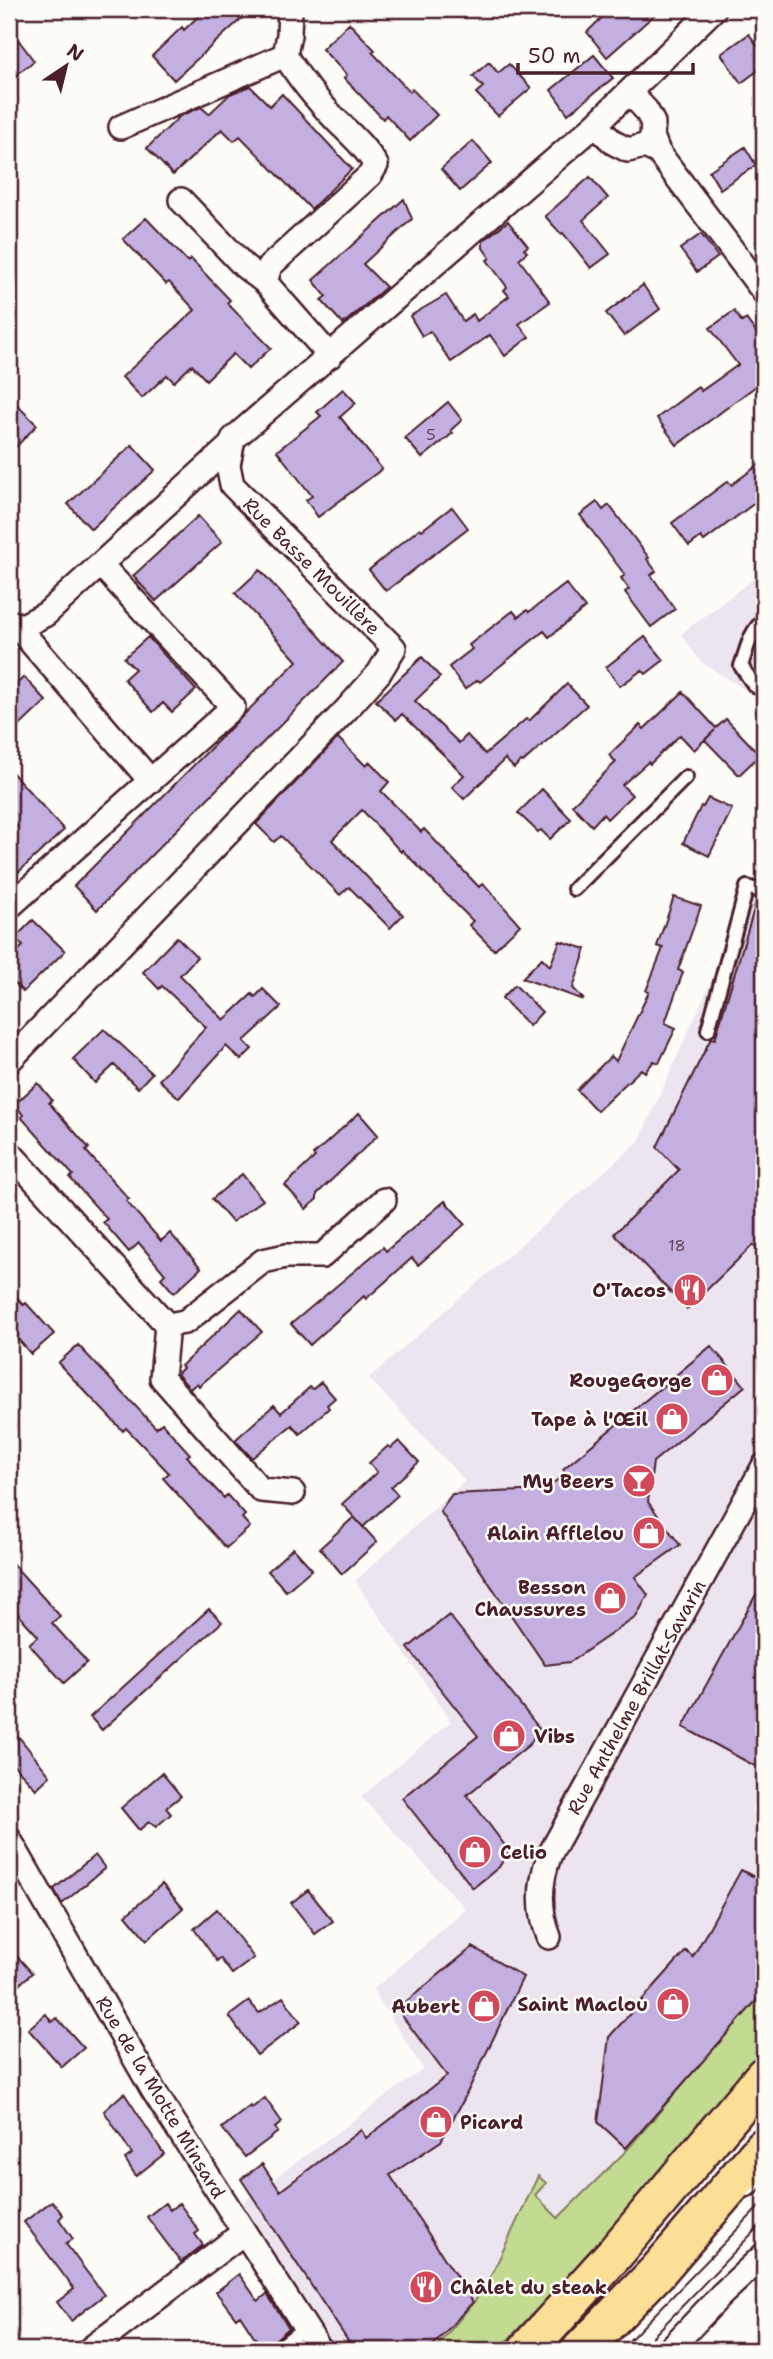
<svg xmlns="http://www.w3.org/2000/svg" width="773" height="2359" font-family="'Shantell Sans',sans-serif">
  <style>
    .built { fill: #ece5f0 }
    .green { fill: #c2db91; stroke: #867d5e; stroke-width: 2 }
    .building { fill: #c3b0e0; stroke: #4a1f2b; stroke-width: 2 }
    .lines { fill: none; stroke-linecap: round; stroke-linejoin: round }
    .service-casing { stroke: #4a1f2b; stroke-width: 18 }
    .minor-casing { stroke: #4a1f2b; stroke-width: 28 }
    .primary-casing { stroke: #4a1f2b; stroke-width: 42 }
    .service { stroke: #fdfcf7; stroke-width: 12 }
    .minor { stroke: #fdfcf7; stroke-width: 23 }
    .primary { stroke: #fbdf96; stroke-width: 37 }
    .tram { stroke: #4a1f2b; stroke-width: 2 }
    .labels { text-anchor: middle; stroke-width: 5; stroke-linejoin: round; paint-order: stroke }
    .number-label { font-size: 16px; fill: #684358 }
    .street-label { font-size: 19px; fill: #4a1f2b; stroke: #fdfcf7 }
    .poi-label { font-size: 19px; font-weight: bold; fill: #4a1f2b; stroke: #fdfcf7; text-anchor: end }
  </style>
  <rect width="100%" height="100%" fill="#fdfcf7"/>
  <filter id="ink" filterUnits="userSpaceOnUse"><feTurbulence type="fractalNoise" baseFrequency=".0143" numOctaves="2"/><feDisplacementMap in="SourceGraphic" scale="14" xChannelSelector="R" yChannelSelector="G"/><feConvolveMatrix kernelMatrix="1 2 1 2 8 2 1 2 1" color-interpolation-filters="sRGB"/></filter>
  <g filter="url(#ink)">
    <path class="built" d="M764,571V702L701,662L681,634Z
      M751,893L764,897V2047L499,2350H326L237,2206L423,2069L373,1990L466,1909L361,1797L451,1721L355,1581L465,1481L369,1378L639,1141Z"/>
    <path class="green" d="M756,1998L764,2004V2068L728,2111L498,2350H434L474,2302L493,2272L538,2176L546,2183L535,2195L558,2218L627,2150Z"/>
    <path class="building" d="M206,9H252L174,80L152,56L182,27L184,30Z
      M611,9H661L607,57L587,32Z
      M349,23L375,50L372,52L410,92L412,89L437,115L410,141L386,115L383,119L344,78L347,75L322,49Z
      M9,27L34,61L9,80Z
      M749,34L764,55V66L741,83L721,54Z
      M594,55L613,78L568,114L551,90Z
      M489,62L498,73L509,64L531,88L498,116L476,93L483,87L473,76Z
      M250,86L270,106L282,94L352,169L311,209L240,136L234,141L222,129L173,175L147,148L180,116L201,107L209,114L230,94Z
      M473,141L492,163L460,191L441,169Z
      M745,147L756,165L720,189L709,171Z
      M590,177L608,198L583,220L610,254L591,268L563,233L561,234L545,216Z
      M404,199L412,219L363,264L386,287L343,324L321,300L326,296L313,280Z
      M146,218L188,262L191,259L230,300L227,303L271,348L248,369L233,354L206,380L192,365L174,382L167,375L142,398L122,377L195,310L169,282L166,284L123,239Z
      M508,221L528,246L524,249L527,252L519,259L550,302L519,324L529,337L505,356L490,335L451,362L430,331L422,336L410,316L446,295L463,321L473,314L477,321L509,296L504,290L507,287L487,260L490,258L483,248V241Z
      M701,234L718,257L697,272L680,249Z
      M643,285L660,309L624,336L606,313Z
      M734,311L742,322L746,319L764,343V380L677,445L657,418L698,387L701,391L738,365L710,328Z
      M343,389L356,403L340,417L382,469L318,517L306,500L312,496L277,451L321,416L317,412Z
      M9,397L37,425L9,454Z
      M448,402L462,420L451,430L453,433L422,458L405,438Z
      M132,445L155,470L91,529L68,504Z
      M764,461V496L704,541L701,537L689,546L672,523L728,481L731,485Z
      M597,502L603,510L609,505L649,558L647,559L656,571L651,575L675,609L651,627L625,592L629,589L621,578L625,575L580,515Z
      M452,507L468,528L386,591L369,570L420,528L422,530Z
      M198,516L222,542L156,601L133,576Z
      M260,570L343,662L97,910L74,886L297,661L235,593Z
      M566,584L585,608L549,637L544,631L480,682L478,680L465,689L449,667L472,649L469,645L513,611L518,617L527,610L529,612Z
      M148,637L196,690L172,712L163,703L153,712L124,679L135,669L124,658Z
      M645,637L664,660L646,674L642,670L620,686L606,667Z
      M422,657L440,677L415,701L459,743L467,735L485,754L526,719L529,721L567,684L587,705L523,762L521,761L514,768L505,759L464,799L452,787L464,775L402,714L396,720L376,701Z
      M24,677L46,701L9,736V691Z
      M683,692L716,728L726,719L760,755L739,775L705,740L715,730L694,750L680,735L650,764L648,762L622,785L632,795L607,819L603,814L592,826L572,805L616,762L609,755L640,725L644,729Z
      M338,738L366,766L370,762L389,782L381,791L421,832L424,829L479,887L483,883L520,925L494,950L469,925L473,921L402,850L401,852L362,810L332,840L403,915L390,928L349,887L340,895L281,836L274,842L256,824Z
      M9,769L64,830L9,881V834L17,827L9,819Z
      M542,789L571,819L550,839L541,830L538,832L518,813Z
      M708,798L732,809L709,856L683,843L701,806L703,807Z
      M674,897L701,906L678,970L683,972L665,1023L676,1028L659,1063L654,1061L645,1072L641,1069L597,1111L577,1090L611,1056L616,1061L649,992L646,991L663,948L657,946Z
      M757,899L764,901V1256L753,1245L687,1309L614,1234L679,1170L657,1147L711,1038L715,1039Z
      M33,920L65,951L23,992L9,977V960L23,946L15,938Z
      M177,937L197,957L180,975L224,1020L252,994L255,997L263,989L281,1007L244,1041L252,1049L241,1060L226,1046L179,1098L159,1080L206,1027L162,986L159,989L143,972Z
      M560,941L586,949L573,988L584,1000L522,978L542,958L550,966Z
      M515,985L542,1012L529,1026L502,998Z
      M104,1029L152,1073L138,1088L114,1065L95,1083L73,1059Z
      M38,1083L52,1100L49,1103L89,1148L86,1151L129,1199L126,1201L161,1241L170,1233L201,1268L174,1293L161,1278L165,1274L139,1243L129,1252L103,1222L107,1219L70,1178L73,1175L21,1117L23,1115L15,1104Z
      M359,1113L378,1135L317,1194V1199L306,1209L285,1185L315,1157L313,1155Z
      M242,1174L263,1200L232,1222L212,1199Z
      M445,1201L465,1224L418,1265L412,1258L366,1299L364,1296L310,1345L291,1324L383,1247L386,1251Z
      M9,1289L24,1305L26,1303L54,1334L31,1354L9,1329Z
      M241,1309L262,1332L199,1386L197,1383L190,1389L177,1374L183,1368L181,1366Z
      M78,1345L156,1428L162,1423L190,1454L187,1456L206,1479L224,1498L227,1495L245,1515L242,1518L250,1527L226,1548L163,1478L169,1473L126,1428L123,1431L58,1363Z
      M711,1346L745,1386L653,1462L648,1502L680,1545L635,1577L648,1595L636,1617L570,1662L545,1665L440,1511L452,1494L543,1490L566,1474L563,1469Z
      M321,1382L335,1398L327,1405L329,1408L300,1434L292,1425L252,1458L235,1440L274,1405L281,1413L310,1387L313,1389Z
      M399,1441L419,1462L391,1487L398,1495L363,1527L342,1504L377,1472L369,1463L388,1446L391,1448Z
      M354,1517L377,1542L342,1574L320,1548Z
      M293,1548L312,1569L286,1591L268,1571Z
      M9,1560L60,1616L52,1623L87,1662L64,1683L29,1644L38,1636L9,1604Z
      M764,1580V1771L683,1727Z
      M209,1609L222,1622L102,1730L90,1717Z
      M449,1615L539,1728L530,1744L467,1795L509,1851L499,1867L473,1888L402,1798L478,1736L408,1648Z
      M19,1737L50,1776L36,1789L9,1760V1745Z
      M162,1773L181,1796L166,1808L171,1814L156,1827L149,1822L139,1830L121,1808Z
      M95,1855L105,1868L62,1904L54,1889Z
      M741,1870L764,1882V1992L626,2148L598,2122L609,2037L686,1951L693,1957Z
      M162,1884L183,1908L147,1940L126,1915Z
      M308,1890L333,1921L315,1934L291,1903Z
      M217,1909L254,1958L232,1974L220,1958L217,1961L194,1929Z
      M9,1947L32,1973L9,1994Z
      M473,1947L523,1977L464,2099L441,2141L390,2175L473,2302L429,2350H354L241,2179L262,2164L280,2191L361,2130L366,2138L447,2076L397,2009Z
      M283,1997L301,2022L257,2055L229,2016L249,2001L259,2013Z
      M46,2014L52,2022L57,2018L84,2048L62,2067L28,2029Z
      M124,2093L164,2154L136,2176L125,2159L132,2154L104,2111Z
      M265,2098L282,2122L275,2128L278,2132L245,2157L222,2128L250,2106L252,2108Z
      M52,2201L63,2215L59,2219L73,2239L66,2244L104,2295L71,2321L57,2302L74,2289L24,2222Z
      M165,2203L170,2210L179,2203L199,2231L195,2234L203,2245L181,2262L147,2217Z
      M239,2274L258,2301L267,2294L289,2328L263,2350L240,2315L236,2318L216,2292Z"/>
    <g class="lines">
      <defs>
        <path id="service" d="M764,620C750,631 747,649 741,666L754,685L764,691
          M574,889L686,777
          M708,1030L747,887L764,892
          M748,2190L764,2177
          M276,2350L304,2328"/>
        <path id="minor" d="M290,9L289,35L285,55C299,79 317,100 336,120C351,135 365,147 376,165L370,175L270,266L265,282L330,356
          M629,92L646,110L653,123L652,136L658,152L764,292
          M595,125L614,143L628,150L644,146L658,152
          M121,127L285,55
          M181,200L244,266L265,282
          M9,622L23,626L46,614L231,445
          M15,624L150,780
          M9,907L233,707L101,565
          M9,1061L347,709L379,673L394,648L232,485L228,465L233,439L595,125L714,9
          M9,1152L167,1325L185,1322L263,1261L286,1256H322L384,1200
          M167,1325L162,1378L261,1490L293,1493
          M9,1839L153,2090L320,2350
          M549,1937C538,1909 539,1882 550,1854L764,1466
          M89,2350L243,2233
          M669,2350L721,2295L764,2255"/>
        <path id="primary" d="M527,2350L617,2251L764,2076
          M581,2350L657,2272L764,2147"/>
      </defs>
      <use href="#service" class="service-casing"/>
      <use href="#minor" class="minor-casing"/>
      <use href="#primary" class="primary-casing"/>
      <use href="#service" class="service"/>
      <use href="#minor" class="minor"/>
      <use href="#primary" class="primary"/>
      <path class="tram" d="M620,2350L764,2202
        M640,2350L764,2221"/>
    </g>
  </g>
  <defs>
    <symbol id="restaurant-disc" viewBox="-11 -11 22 22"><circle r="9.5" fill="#d1495b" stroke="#fdfcf7"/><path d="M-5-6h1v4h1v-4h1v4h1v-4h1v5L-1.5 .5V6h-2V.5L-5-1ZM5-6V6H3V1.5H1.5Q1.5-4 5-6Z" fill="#fff"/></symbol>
    <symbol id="shop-disc" viewBox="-11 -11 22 22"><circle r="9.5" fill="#d1495b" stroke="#fdfcf7"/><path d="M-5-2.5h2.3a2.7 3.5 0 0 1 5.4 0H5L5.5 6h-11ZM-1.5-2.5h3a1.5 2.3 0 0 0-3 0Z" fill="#fff"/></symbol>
    <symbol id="bar-disc" viewBox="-11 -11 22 22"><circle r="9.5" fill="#d1495b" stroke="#fdfcf7"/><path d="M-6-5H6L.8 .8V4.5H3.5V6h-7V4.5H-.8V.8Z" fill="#fff"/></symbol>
  </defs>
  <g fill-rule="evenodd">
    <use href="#restaurant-disc" x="671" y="1271" width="38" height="38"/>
    <use href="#shop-disc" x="698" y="1361" width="38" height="38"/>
    <use href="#shop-disc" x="653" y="1400" width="38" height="38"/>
    <use href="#bar-disc" x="620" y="1462" width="38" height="38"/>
    <use href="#shop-disc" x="630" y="1514" width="38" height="38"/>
    <use href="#shop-disc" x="591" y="1579" width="38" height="38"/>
    <use href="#shop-disc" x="490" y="1717" width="38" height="38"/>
    <use href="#shop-disc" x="456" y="1833" width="38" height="38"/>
    <use href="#shop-disc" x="654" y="1985" width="38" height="38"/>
    <use href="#shop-disc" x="465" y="1987" width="38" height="38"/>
    <use href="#shop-disc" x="417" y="2103" width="38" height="38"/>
    <use href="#restaurant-disc" x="407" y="2268" width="38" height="38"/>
  </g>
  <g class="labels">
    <g class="number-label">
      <text x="431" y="440">5</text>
      <text x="677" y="1251">18</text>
    </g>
    <g class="street-label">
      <text transform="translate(312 566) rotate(45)" y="7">Rue Basse Mouillère</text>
      <text transform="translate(636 1697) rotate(-61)" y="7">Rue Anthelme Brillat-Savarin</text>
      <text transform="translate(161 2097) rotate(59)" y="7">Rue de la Motte Minsard</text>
    </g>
    <g class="poi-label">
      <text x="666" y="1297">O'Tacos</text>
      <text x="692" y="1387">RougeGorge</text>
      <text x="648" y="1426">Tape à l'Œil</text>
      <text x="614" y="1488">My Beers</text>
      <text x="624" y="1540">Alain Afflelou</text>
      <text x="586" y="1594">Besson<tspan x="586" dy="22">Chaussures</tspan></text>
      <text x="534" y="1743" text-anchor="start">Vibs</text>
      <text x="500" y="1859" text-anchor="start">Celio</text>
      <text x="648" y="2011">Saint Maclou</text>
      <text x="460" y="2013">Aubert</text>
      <text x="460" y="2129" text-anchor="start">Picard</text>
      <text x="450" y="2294" text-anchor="start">Châlet du steak</text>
    </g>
  </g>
  <rect width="773" height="2359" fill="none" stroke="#fdfcf7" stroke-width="35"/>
  <rect x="18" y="18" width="738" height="2324" fill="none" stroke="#4a1f2b" stroke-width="2.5" filter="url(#ink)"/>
  <g transform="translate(66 66) rotate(35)" stroke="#fdfcf7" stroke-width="5" paint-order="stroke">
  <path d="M0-5L12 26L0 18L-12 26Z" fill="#4a1f2b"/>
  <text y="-10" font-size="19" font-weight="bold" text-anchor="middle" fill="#4a1f2b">N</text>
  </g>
  <path d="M518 63v10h175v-10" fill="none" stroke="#4a1f2b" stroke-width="3.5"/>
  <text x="528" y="63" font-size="21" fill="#4a1f2b" stroke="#fdfcf7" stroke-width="5" paint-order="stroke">50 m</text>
</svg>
